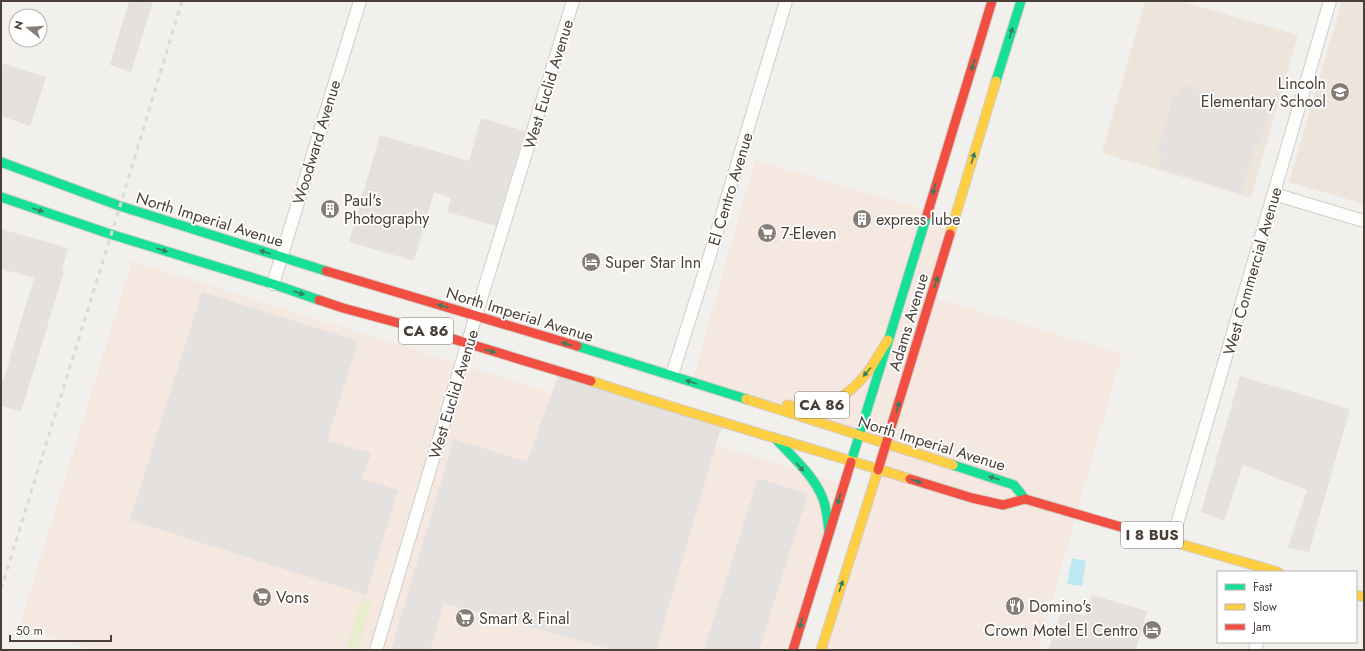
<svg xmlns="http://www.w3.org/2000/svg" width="1365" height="651" font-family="Jost,sans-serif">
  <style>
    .commercial { fill: #f5e8e0 }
    .education { fill: #ede5dc }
    .green { fill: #e7edcd }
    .parking { fill: #e4e1de }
    .water { fill: #bde8f1 }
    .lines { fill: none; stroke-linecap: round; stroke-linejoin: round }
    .street-casing { stroke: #cfccc9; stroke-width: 14 }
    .fast-casing { stroke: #d3ccc5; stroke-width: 11 }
    .slow-casing { stroke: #d3ccc5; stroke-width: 11 }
    .jam-casing { stroke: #d3ccc5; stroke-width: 11 }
    .street { stroke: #fdfdfc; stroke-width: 12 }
    .fast { stroke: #16e098; stroke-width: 9 }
    .slow { stroke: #ffcf43; stroke-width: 9 }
    .jam { stroke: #f24e42; stroke-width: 9 }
    .rail { stroke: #dadad9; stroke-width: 3; stroke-dasharray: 5 5; stroke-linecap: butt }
    .oneway { fill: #357f5e }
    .labels { text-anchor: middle; stroke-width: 3.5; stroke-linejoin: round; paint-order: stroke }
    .shield { fill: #fff; stroke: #807974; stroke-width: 1 }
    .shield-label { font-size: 15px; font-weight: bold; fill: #4a3f38 }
    .poi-label { font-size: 16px; fill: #4a3f38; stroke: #fff; text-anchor: start }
    .street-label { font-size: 16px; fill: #4a3f38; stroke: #fff }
  </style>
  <rect width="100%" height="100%" fill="#f2f0ed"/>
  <path class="commercial" d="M755,160L955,219L932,297L1122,354L1038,650H821L887,444L692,382Z
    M132,261L844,485L794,650H93L19,628Z"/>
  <path class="education" d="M1145,1H1180L1298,35L1251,198L1102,153Z
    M1342,1H1364V204L1289,182Z"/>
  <path class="green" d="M373,598L358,650H346L360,604Z"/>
  <path class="parking" d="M129,1H153L131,72L110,65Z
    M1,63L46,77L30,126L1,116Z
    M1183,85L1269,111L1259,145H1255L1241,193L1159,168L1162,156L1157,154L1174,95L1179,97Z
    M481,118L525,131L496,226L447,212L451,198L434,192L414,261L349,242L380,135L469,161Z
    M1,229L68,248L62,271L64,272L21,412L2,406L1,409V380L3,381L34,278L1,269Z
    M202,292L358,341L327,441L371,453L362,479L398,490L366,595L130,520Z
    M560,371L726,423L719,434L656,650H614L444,603L430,650H391L454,439L527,462Z
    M1240,376L1350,409L1309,552L1288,548L1307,490L1243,465L1224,521L1201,512Z
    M758,478L808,494L759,650H704Z
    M1092,595L1147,611L1136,650H1048L1062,609L1085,616Z"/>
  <path class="water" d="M1072,558L1086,561L1082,586L1067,584Z"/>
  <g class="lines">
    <defs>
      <path id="street" d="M1274,194L1364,221
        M273,284L360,1
        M672,375L709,258L786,1
        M1172,541L1330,1
        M376,650L476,315L573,1
        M1255,650L1257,642"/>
      <path id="fast" d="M996,81L1021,1
        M1,162L120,206L326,271
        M1,197L110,234L273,284L319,300
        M577,346L746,399
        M775,438C792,457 814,475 823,499C827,510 828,522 829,533
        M851,462L927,215
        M953,465L1014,485L1025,499"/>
      <path id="slow" d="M950,234L996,81
        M591,381C697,416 804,446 910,479
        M746,399L953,465
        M787,405C793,406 799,408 806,408C833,408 857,388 872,366C877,358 882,349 888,340
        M1145,534L1278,572
        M1356,595L1364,597
        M821,650L878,470"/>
      <path id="jam" d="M927,215L992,1
        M326,271L577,346
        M319,300L343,308L417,328L591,381
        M878,470L950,234
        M910,479L972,498L1003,505L1025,499L1145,534
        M793,650L851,462"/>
    </defs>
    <use href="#street" class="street-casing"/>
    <use href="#fast" class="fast-casing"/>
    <use href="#slow" class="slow-casing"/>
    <use href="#jam" class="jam-casing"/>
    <use href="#street" class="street"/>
    <use href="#fast" class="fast"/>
    <use href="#slow" class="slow"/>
    <use href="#jam" class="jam"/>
    <path class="rail" d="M1,589L120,206L182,1"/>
  </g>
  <defs><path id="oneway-solid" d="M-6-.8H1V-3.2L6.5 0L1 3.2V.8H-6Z"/></defs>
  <g class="oneway">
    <use href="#oneway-solid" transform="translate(1011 33) rotate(-73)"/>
    <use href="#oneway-solid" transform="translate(973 65) rotate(107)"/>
    <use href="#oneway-solid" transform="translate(973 158) rotate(-73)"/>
    <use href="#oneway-solid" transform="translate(934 189) rotate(107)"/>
    <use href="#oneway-solid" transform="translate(38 210) rotate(19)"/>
    <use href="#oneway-solid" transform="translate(162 250) rotate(17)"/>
    <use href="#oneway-solid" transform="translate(265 252) rotate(-163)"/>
    <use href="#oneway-solid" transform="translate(936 282) rotate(-73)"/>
    <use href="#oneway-solid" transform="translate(299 293) rotate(19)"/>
    <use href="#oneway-solid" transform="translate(443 306) rotate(-164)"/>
    <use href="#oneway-solid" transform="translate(567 344) rotate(-162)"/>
    <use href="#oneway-solid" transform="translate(490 351) rotate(15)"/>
    <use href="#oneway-solid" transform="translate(867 372) rotate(131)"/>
    <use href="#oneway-solid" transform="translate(691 382) rotate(-163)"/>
    <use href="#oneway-solid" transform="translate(898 407) rotate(-73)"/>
    <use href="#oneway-solid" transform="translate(800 467) rotate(49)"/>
    <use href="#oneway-solid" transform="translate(994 478) rotate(-164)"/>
    <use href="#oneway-solid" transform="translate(916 481) rotate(17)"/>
    <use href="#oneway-solid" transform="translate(839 499) rotate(107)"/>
    <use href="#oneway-solid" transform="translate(841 586) rotate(-72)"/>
    <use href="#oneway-solid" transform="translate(801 623) rotate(106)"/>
  </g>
  <defs>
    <symbol id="school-disc" viewBox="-11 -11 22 22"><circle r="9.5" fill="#857d77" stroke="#fff"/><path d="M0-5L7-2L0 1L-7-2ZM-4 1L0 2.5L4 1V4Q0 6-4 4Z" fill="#fff"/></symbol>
    <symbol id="building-disc" viewBox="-11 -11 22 22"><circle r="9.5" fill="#857d77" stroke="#fff"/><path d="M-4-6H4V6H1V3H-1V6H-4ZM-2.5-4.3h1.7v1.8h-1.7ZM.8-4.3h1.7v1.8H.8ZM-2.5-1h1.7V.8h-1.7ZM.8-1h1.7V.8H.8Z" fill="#fff"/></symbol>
    <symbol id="supermarket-disc" viewBox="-11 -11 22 22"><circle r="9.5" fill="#857d77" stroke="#fff"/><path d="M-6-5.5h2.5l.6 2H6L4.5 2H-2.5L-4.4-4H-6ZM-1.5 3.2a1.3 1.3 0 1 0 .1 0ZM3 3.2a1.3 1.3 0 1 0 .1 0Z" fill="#fff"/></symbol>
    <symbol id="hotel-disc" viewBox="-11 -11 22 22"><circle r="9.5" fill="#857d77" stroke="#fff"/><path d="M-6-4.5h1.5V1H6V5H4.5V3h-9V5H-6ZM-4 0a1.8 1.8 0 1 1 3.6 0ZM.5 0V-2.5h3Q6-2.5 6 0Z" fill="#fff"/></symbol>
    <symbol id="restaurant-disc" viewBox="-11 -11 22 22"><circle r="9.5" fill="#857d77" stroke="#fff"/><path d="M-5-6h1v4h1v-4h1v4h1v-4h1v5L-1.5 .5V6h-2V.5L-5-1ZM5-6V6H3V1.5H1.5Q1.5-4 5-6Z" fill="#fff"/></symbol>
  </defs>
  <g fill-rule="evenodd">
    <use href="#school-disc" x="1329" y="81" width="22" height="22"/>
    <use href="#building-disc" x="319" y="198" width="22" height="22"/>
    <use href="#building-disc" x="851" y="208" width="22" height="22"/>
    <use href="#supermarket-disc" x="756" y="222" width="22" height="22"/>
    <use href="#hotel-disc" x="580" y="251" width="22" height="22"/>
    <use href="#supermarket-disc" x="251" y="586" width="22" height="22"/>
    <use href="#restaurant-disc" x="1004" y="595" width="22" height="22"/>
    <use href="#supermarket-disc" x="454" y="607" width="22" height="22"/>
    <use href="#hotel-disc" x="1141" y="619" width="22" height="22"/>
  </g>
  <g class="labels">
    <g class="shield">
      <rect x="399" y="318" width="54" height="26" rx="3"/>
      <rect x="795" y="392" width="54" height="26" rx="3"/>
      <rect x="1121" y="522" width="62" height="26" rx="3"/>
    </g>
    <g class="shield-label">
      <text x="426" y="336">CA 86</text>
      <text x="822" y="410">CA 86</text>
      <text x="1152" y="540">I 8 BUS</text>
    </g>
    <g class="poi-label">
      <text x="1326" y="89" text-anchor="end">Lincoln<tspan x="1326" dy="18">Elementary School</tspan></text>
      <text x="344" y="206">Paul's<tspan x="344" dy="18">Photography</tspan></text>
      <text x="876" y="225">express lube</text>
      <text x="781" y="239">7-Eleven</text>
      <text x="605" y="268">Super Star Inn</text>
      <text x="276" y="603">Vons</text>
      <text x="1029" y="612">Domino's</text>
      <text x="479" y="624">Smart &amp; Final</text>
      <text x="1138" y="636" text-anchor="end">Crown Motel El Centro</text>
    </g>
    <g class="street-label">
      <text transform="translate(548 84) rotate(-73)" y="6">West Euclid Avenue</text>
      <text transform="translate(316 142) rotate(-73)" y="6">Woodward Avenue</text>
      <text transform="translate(730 189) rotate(-73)" y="6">El Centro Avenue</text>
      <text transform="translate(210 219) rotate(17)" y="6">North Imperial Avenue</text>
      <text transform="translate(1252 271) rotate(-74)" y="6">West Commercial Avenue</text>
      <text transform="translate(520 314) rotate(17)" y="6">North Imperial Avenue</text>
      <text transform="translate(908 322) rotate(-73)" y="6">Adams Avenue</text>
      <text transform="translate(453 394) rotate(-73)" y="6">West Euclid Avenue</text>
      <text transform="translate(932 443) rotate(17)" y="6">North Imperial Avenue</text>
    </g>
  </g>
  <rect width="1365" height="651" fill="none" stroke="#4a3f38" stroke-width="4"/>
  <rect x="1217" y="571" width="140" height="72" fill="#ffffff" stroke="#b7b2af"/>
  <rect x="1225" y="584" width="20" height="6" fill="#16e098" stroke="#b7b2af"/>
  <text x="1253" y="591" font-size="12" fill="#4a3f38">Fast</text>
  <rect x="1225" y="604" width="20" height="6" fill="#ffcf43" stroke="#b7b2af"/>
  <text x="1253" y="611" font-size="12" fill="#4a3f38">Slow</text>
  <rect x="1225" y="624" width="20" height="6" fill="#f24e42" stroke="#b7b2af"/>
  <text x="1253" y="631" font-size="12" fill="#4a3f38">Jam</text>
  <g transform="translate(28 28) rotate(287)"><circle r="19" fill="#ffffff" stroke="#b7b2af"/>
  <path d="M0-3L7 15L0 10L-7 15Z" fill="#857d77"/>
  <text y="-6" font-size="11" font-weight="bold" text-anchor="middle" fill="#4a3f38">N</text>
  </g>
  <path d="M10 635v6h101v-6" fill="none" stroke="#4a3f38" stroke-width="2"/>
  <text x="16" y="635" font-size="12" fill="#4a3f38" stroke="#ffffff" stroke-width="3" paint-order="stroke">50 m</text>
</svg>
